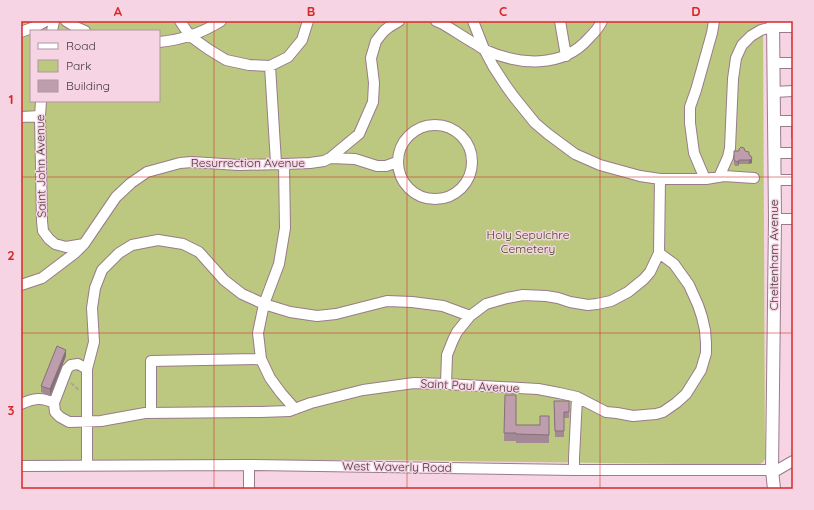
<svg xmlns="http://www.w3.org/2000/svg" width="814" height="510" font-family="Quicksand,sans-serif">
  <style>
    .green { fill: #bcc87f; fill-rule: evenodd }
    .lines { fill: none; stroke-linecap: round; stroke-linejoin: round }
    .minor-casing { stroke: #9a7b89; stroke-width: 12 }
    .major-casing { stroke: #9a7b89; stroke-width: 14 }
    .path { stroke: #b197a3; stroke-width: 1.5; stroke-dasharray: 4 2; stroke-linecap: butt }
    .minor { stroke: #fff; stroke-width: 10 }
    .major { stroke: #fff; stroke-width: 12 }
    .wall { fill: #a38895 }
    .shaded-wall { fill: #856f79 }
    .building { fill: #be9ead; stroke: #856f79 }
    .grid { fill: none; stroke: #d62828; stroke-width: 1; stroke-opacity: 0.55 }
    .labels { text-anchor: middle; stroke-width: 3; stroke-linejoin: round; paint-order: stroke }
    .street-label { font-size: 12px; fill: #45383e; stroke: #f6d4e3 }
    .park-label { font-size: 12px; fill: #434a20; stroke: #f6d4e3 }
    .neatline { fill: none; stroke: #d62828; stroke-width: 1.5 }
    .grid-label { font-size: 13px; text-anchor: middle; font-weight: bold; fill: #d62828 }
  </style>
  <rect width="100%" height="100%" fill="#f6d4e3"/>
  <path class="green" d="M21,21H763L765,459L763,462L759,465L382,460H21ZM31,31H159V101H31Z"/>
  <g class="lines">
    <defs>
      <path id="minor" d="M66,21L76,27L85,31
        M180,21L190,36L208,49L226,60L249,65L270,66L288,57L302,40L308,21
        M436,21L443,24C453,30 462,36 472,42C476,44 480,47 485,50C519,65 562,69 589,38C594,33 599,28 602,21
        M473,21L484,49L493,66L506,86L514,97L535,123L548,134L575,154L600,165L640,176L660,179H706L724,176L754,178
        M560,21L566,56
        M52,31L54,21
        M21,32L37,26L46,21
        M159,42C181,40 202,33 221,21
        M774,63H793
        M270,66L276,163
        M774,92L793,91
        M41,101L40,116L42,221L43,231L49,239L55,244L66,247L84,244
        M21,117L40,116
        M774,121H793
        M398 162a37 37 0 1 1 74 0a37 37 0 1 1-74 0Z
        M774,153H793
        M330,158L355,159L377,166H386L397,162
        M284,164L285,228L279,264L264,304L258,333L261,359L270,378L281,393L295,409
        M719,177L728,157L730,148L733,79L736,58L742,45L751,36L761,30L773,27H793
        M705,179L694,153L690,123V107L696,90L712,33L714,21
        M775,180H793
        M775,219H793
        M21,285L42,278L75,253L84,244L116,197L131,183L147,172L180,163L192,162L239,165L284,164L310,163L324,161L330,158L359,134L373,102L374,83L371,58L376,41L384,31L389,27L399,21
        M446,384L447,355L453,340L457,332L470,316L486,304L507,298L523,295L546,296L558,298L570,302L588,305L597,304L611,301L628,292L644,279L650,272L659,253L660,179
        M54,403L67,369L71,365L78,364L87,369
        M21,404C34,398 42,397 54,403L55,412L60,417L69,422L101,421L145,413L261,412L289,411L311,403L363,390L414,383L446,384L538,389L559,393L577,397L606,412L617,413L633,416L656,414L663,412L676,403L686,394L701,370L706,353V343L705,330L702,317L698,305L689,285L674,264L659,253
        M151,413V361L261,359
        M87,465V369L94,342L92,308L95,288L102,270L119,253L132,245L158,240L183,244L199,252L224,280L242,294L264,304L290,312L317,316L336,314L387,301L412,302L443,306L470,316
        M249,465V489
        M21,466L249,465L574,470H772
        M574,470V458L577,397
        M772,473L793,461"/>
      <path id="major" d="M773,21L775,219L772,470L774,489"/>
    </defs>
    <use href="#minor" class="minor-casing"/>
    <use href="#major" class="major-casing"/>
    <path class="path" d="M71,383L79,390"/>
    <use href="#minor" class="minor"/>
    <use href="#major" class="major"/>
  </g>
  <path class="wall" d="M734,151H745L749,155L752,163L749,164H739L738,166H735L734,164Z
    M66,356L50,396L41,392V386Z
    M505,395L516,425H540L549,416V443H516V441H504Z
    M569,401V418H564V437H555L554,408Z"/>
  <path class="shaded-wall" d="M752,159V163L749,164V160Z
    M739,160V164L738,166V162Z
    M66,350V356L50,396V389Z"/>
  <path class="building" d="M793,36V49L792,37Z
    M792,126H793V138H792Z
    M741,147L744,148L745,151L749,152V155L751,156L752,159L749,160H739L738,162L735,161L734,160V151H739V149Z
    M57,346L66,350L50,389L41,386Z
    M505,395H516V425H540V416H549V435L516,434V433H504Z
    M554,401H569V412H564V431H555Z"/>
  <path class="grid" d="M214,21V489M407,21V489M600,21V489M21,177H793M21,333H793"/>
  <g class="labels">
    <g class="street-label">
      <text x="248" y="167">Resurrection Avenue</text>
      <text transform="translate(41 166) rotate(-91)" y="4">Saint John Avenue</text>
      <text transform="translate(774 255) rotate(-90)" y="4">Cheltenham Avenue</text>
      <text transform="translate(470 386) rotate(3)" y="4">Saint Paul Avenue</text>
      <text transform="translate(397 467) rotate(1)" y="4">West Waverly Road</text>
    </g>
    <g class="park-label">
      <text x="528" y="239">Holy Sepulchre<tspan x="528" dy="14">Cemetery</tspan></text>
    </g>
  </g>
  <rect width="814" height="510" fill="none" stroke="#f6d4e3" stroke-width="44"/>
  <rect x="30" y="30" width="130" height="72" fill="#f6d4e3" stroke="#af96a1"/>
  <rect x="38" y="43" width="20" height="6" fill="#ffffff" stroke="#af96a1"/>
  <text x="66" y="50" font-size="12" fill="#45383e">Road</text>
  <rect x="38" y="60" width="20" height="12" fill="#bcc87f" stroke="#af96a1"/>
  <text x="66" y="70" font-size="12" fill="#45383e">Park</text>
  <rect x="38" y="80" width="20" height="12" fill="#be9ead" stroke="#af96a1"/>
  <text x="66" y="90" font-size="12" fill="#45383e">Building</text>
  <rect x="22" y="22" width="770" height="466" class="neatline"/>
  <g class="grid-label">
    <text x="118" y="16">A</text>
    <text x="311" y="16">B</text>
    <text x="503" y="16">C</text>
    <text x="696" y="16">D</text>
    <text x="11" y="104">1</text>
    <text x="11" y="260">2</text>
    <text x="11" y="415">3</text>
  </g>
</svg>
